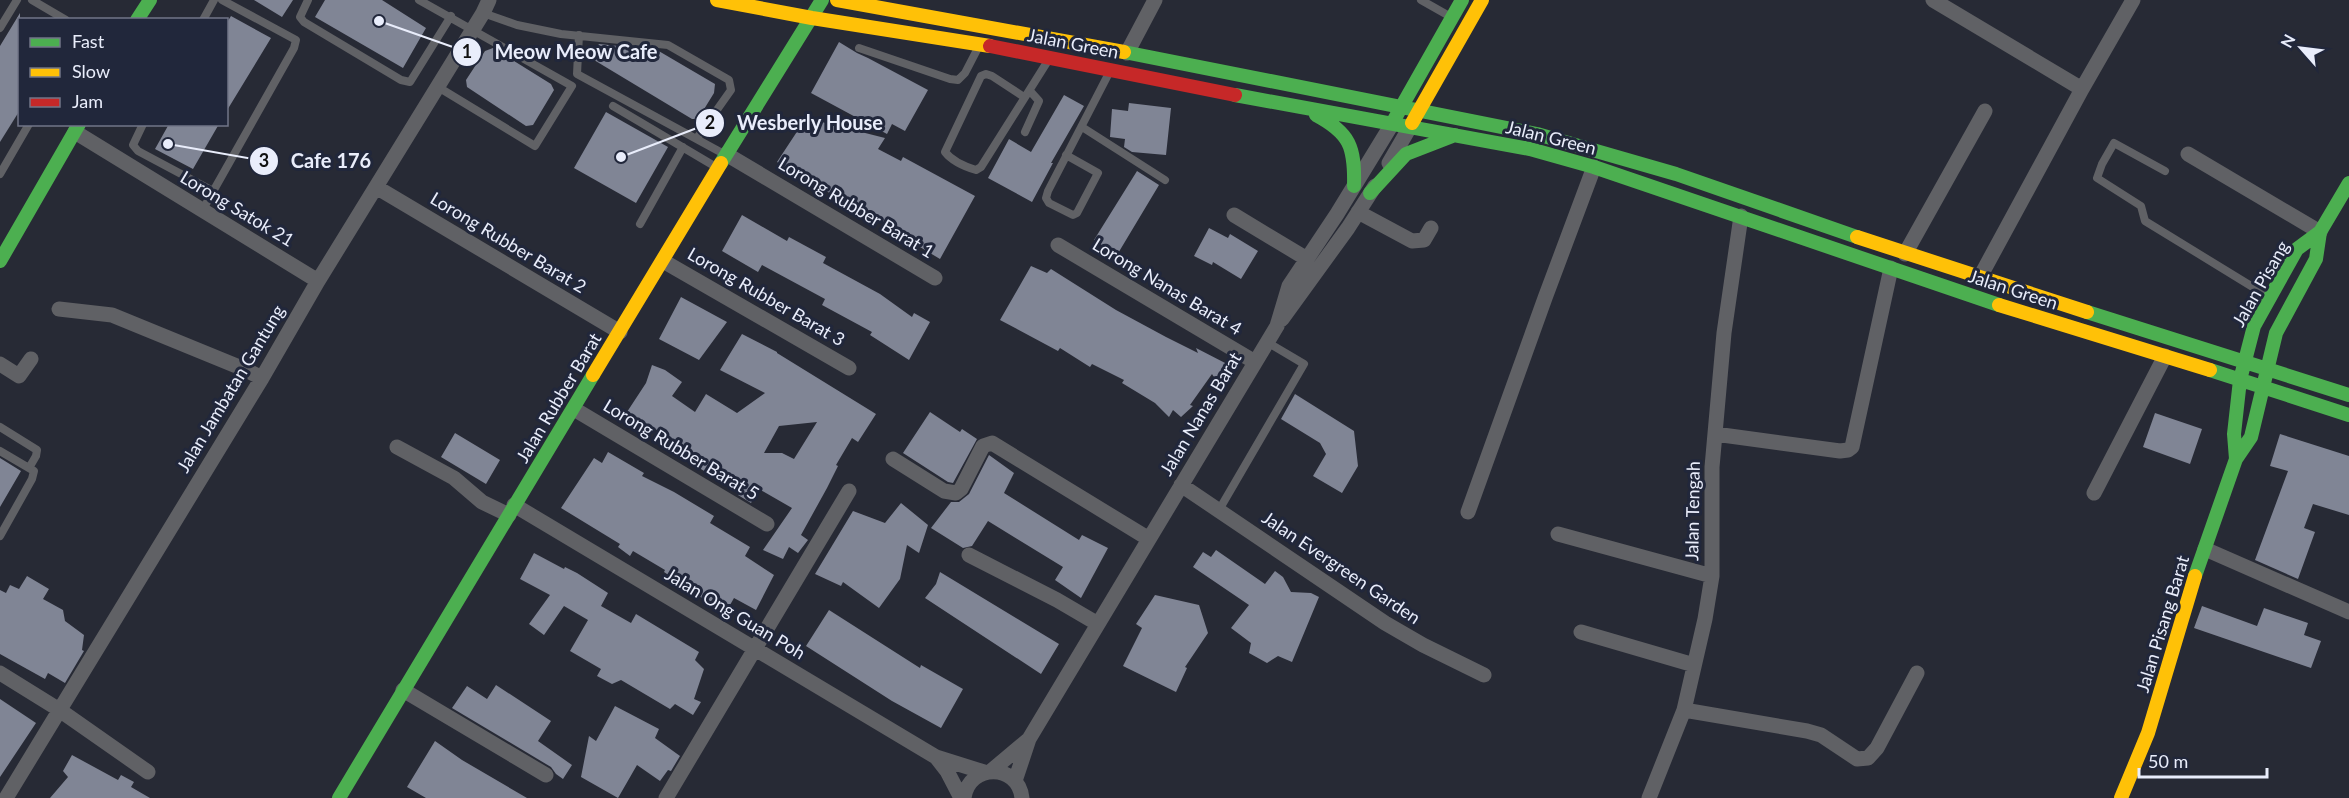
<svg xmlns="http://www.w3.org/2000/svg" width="2349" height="798" font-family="Lato,sans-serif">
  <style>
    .building { fill: #808595; fill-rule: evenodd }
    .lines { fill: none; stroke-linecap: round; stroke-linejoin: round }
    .lane { stroke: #606165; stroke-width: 8 }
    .street { stroke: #606165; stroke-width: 15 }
    .fast { stroke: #4caf50; stroke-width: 14 }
    .slow { stroke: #ffc107; stroke-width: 14 }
    .jam { stroke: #c62828; stroke-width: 14 }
    .labels { text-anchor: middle; stroke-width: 6; stroke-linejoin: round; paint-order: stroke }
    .street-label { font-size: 18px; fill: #e9edfb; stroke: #21273b }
    .leader { fill: none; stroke: #e9edfb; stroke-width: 2 }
    .callout-dot { fill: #e9edfb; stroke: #21273b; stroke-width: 2 }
    .mark-label { font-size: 18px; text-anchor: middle; font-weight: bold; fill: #111 }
    .callout-label { font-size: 20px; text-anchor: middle; font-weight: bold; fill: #e9edfb; stroke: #21273b; stroke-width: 6; stroke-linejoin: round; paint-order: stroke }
  </style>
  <rect width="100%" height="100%" fill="#272a35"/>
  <path class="building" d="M254,0H293L282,17Z
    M325,0H382L426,28L403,68L315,17Z
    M20,13V110L0,142V46Z
    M231,16L271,38L226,112V24Z
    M839,42L857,53L868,58L928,90L905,131L892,124L887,134L811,93Z
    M599,44L657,50L715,84L714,93L698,119H692L594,60V52Z
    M493,48L551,84L554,90L533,125L526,126L467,87L466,80L485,51Z
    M1064,95L1084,106L1051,163H1053L1032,202L988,178L1009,139L1031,152Z
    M1129,103L1171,108L1166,155L1132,152L1124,147L1125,139L1110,137L1112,109L1128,111Z
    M606,112L668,147L636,203L574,168Z
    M806,118L885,138L878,149L901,161L903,157L975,196L940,259L915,244L917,241L806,180L777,162Z
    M169,124H219L193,169L155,149Z
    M1137,171L1159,185L1117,255L1094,240Z
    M742,215L787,241L789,237L826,257L823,263L880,294L912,317L914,313L930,322L909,360L870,335L872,332L822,305L825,299L762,265L758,272L722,251Z
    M1209,228L1228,238L1230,234L1258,251L1241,279L1213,262L1212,265L1194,256Z
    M1031,266L1047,273L1051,269L1116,310L1166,337L1198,353L1196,348L1229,365L1215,379L1212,374L1190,405L1193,406L1181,417L1173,410L1169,417L1155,403L1122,383L1124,380L1092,364L1090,367L1060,348L1058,351L1000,320Z
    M681,297L727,322L699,360L659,339Z
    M742,334L777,352V353L876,414L858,442L852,438L836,465L838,466L827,488L801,535L808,540L798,553L789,547L783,559L763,550L792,508L759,489L751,503L738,495L739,492L671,451L677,442L627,412L646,383L652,365L665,370L682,382L672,396L695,412L706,394L737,413L765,393L720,370ZM817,422L794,459L782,453H764L779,426Z
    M1295,394L1354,431L1358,466L1342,493L1313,476L1326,454L1320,443L1281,419Z
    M930,412L960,432L962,429L977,439L953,483L948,482L903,453Z
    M2155,413L2202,429L2190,464L2143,447Z
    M455,433L500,460L486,484L441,457Z
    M2280,434L2349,456V515L2313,504L2304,528L2315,532L2298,579L2255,560L2288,471L2270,466Z
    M608,452L644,473L642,476L674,492L714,516L710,523L750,547L745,556L774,575L756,610L734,598L726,612L678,584L679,582L664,572L665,570L633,551L630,556L618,547L620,544L561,508L594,458L602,463Z
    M989,455L1014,473L1004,493L1079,540L1082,535L1108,548L1081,598L1055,580L1063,567L988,521L972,546L963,548L931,528L951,502H959L969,494Z
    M0,458L21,471L0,507Z
    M901,503L928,525L919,553L907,545L900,579L879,608L843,582L841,586L815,574L853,511L885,523Z
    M1216,550L1265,584L1275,571L1283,577L1291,592L1311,593L1319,597L1292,662L1278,656L1267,663L1249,653L1251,643L1231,628L1249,605L1193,567L1203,552L1211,557Z
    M534,553L564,569L565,567L577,573L608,593L601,606L631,623L636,614L699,652L695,660L704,669L694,699L701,702L693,715L675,704L670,709L621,680L612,684L597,676L601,669L570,651L588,620L564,606L544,635L529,624L550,595L520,579Z
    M940,572L1059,644L1041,674L925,598L936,584Z
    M27,576L49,589L43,599L63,610L65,621L84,635L82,650L84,651L65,683L48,673L45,679L0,654V590L6,593L10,585L19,589Z
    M1155,595L1199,605L1208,633L1185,667L1187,668L1176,692L1123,666L1142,628L1136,624Z
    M2202,606L2257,626L2264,608L2308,623L2304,635L2321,641L2311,668L2194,628Z
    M829,610L920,668L921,665L963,689L941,728L892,701L806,646Z
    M496,685L551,721L538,741L572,765L563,779L556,774L551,767L452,708L467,686L487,699Z
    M0,699L36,723L0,777Z
    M615,706L659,729L655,738L680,756L671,771L668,770L660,781L637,765L618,798L581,777L589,736L596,741Z
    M435,741L462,760L527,798H426L407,787Z
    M72,755L118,780L121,775L134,782L131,787L150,798H50L68,777L63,771Z"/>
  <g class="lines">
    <path class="lane" d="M32,0L66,20
      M308,0L300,17L304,22L401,80L410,82L451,16
      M419,0L572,86L535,146L438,87
      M1421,0L1451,17
      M483,13L517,25L561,34L668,45L729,80L731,90L697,138
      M203,20L214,0
      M0,28L17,0
      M579,35L577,74L724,154
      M859,48L950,79L958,80L965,73L979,46
      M1024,97L992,76L986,74L981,76L945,152C952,161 966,167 976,170L981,167L1049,59
      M613,106L716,167
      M143,124L133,145L138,151L213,191
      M1082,127L1165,180
      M1025,132L1039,101L1030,91
      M1066,155L1098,173L1077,213L1073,215L1049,203L1046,198L1048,191L1109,73
      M2165,171L2114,143L2102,164L2097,178L2141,206L2145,221L2269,297
      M0,174L29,124
      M202,211L294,48L296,40L222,0
      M640,224L683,147
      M0,427L37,450L36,456L29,468
      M0,451L34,471L32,479L0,536
      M1219,510L1304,364L1267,342"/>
    <path class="street" d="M1933,0L2082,89L2133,0
      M1127,53L1155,0
      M75,132L318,281
      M726,154L935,278
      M2188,154L2320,232
      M1389,163L1410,127
      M376,187L620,332
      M1358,212L1412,241L1424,240L1431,228
      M1234,215L1307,259
      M1058,245L1255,362
      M1905,254L1985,111
      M663,261L849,368
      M1980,277L2082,89
      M59,309L112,315L244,369L262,378
      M1282,319L1348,228L1375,186
      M0,364L19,376L31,359
      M574,409L767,524
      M1715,434L1840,451L1848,450L1852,447L1891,268
      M397,447L454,478L482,502L509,515
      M893,459L944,491L956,493L961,489L983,446L992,443L1149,539
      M1181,485L1385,623L1423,645L1484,675
      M2094,493L2165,356
      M514,505L936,757L984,772
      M1468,512L1545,298L1594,167
      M1558,534L1712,576
      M2205,549L2349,612
      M969,555L1057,600L1098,624
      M1581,632L1694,665
      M0,673L58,709L148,772
      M403,690L546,775
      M1684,710L1807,731L1821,735L1857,759L1868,758L1877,748L1917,673
      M936,757L947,771L961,798
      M991,771L1028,740
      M1015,781L1029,739L1277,326L1289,286L1337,214L1392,124
      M6,798L262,378L318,281L483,13L489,0
      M666,798L849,491
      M964,798C969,763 1018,763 1022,798
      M1649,798L1684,710L1705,619L1712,576V467L1724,333L1741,216"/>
    <path class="fast" d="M137,20L150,0
      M1124,52L1537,134L1676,174L1857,237
      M1235,95L1530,149L1594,167L1999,305
      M1316,115C1350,133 1355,147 1354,186
      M1394,120L1462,0
      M721,163L822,0
      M1370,193L1406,154L1455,135
      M0,261L79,124
      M2087,312L2349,395
      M2210,370L2349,415
      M2236,459L2234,434L2240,380L2254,326L2297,249L2320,232
      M2195,576L2236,459L2251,437L2276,333L2316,259L2320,232L2349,183
      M339,798L593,375"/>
    <path class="slow" d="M717,0L812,18L990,46
      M837,0L1124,52
      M1412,123L1482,0
      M1857,237L2087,312
      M1999,305L2210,370
      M593,375L721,163
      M2121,798L2148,733L2195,576"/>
    <path class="jam" d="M990,46L1235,95"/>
  </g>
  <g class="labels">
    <g class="street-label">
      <text transform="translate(1073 44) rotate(11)" y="6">Jalan Green</text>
      <text transform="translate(1551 138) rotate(14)" y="6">Jalan Green</text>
      <text transform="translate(856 208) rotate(31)" y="6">Lorong Rubber Barat 1</text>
      <text transform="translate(237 209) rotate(31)" y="6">Lorong Satok 21</text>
      <text transform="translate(508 243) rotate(31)" y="6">Lorong Rubber Barat 2</text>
      <text transform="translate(2261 284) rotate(-60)" y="6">Jalan Pisang</text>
      <text transform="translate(1167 287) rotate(31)" y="6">Lorong Nanas Barat 4</text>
      <text transform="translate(2013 290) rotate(18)" y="6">Jalan Green</text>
      <text transform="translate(766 297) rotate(30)" y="6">Lorong Rubber Barat 3</text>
      <text transform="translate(231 389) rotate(-59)" y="6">Jalan Jambatan Gantung</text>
      <text transform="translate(559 398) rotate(-59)" y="6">Jalan Rubber Barat</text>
      <text transform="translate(1201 414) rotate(-59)" y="6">Jalan Nanas Barat</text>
      <text transform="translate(681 450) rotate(31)" y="6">Lorong Rubber Barat 5</text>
      <text transform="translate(1693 511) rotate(-89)" y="6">Jalan Tengah</text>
      <text transform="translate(1341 568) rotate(34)" y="6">Jalan Evergreen Garden</text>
      <text transform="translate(735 614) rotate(31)" y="6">Jalan Ong Guan Poh</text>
      <text transform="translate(2163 624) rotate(-73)" y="6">Jalan Pisang Barat</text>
    </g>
  </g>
  <path class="leader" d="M379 21L467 52M621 157L710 123M168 144L264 161"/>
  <g class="callout-dot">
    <circle cx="379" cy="21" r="6"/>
    <circle cx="621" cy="157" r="6"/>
    <circle cx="168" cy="144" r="6"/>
    <circle cx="467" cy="52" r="15"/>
    <circle cx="710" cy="123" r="15"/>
    <circle cx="264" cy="161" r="15"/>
  </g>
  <g class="mark-label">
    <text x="467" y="58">1</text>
    <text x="710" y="129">2</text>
    <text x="264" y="167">3</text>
  </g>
  <g class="callout-label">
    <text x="576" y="59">Meow Meow Cafe</text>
    <text x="810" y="130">Wesberly House</text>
    <text x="331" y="168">Cafe 176</text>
  </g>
  <rect x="18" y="18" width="210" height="108" fill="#21273b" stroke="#717688" stroke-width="1.5"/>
  <rect x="30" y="38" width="30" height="9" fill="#4caf50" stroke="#717688" stroke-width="1.5"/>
  <text x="72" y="48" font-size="18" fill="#e9edfb">Fast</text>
  <rect x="30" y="68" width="30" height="9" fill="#ffc107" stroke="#717688" stroke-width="1.5"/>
  <text x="72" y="78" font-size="18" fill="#e9edfb">Slow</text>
  <rect x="30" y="98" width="30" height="9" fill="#c62828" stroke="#717688" stroke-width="1.5"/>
  <text x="72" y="108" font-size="18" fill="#e9edfb">Jam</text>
  <g transform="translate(2301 48) rotate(298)" stroke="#21273b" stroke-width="4.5" paint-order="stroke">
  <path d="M0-4.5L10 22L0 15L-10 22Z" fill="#e9edfb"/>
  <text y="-9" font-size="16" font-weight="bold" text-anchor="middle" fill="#e9edfb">N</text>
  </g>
  <path d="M2139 768v9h128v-9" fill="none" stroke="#e9edfb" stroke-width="3"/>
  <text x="2148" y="768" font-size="18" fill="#e9edfb" stroke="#21273b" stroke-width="4.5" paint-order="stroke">50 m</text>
</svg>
